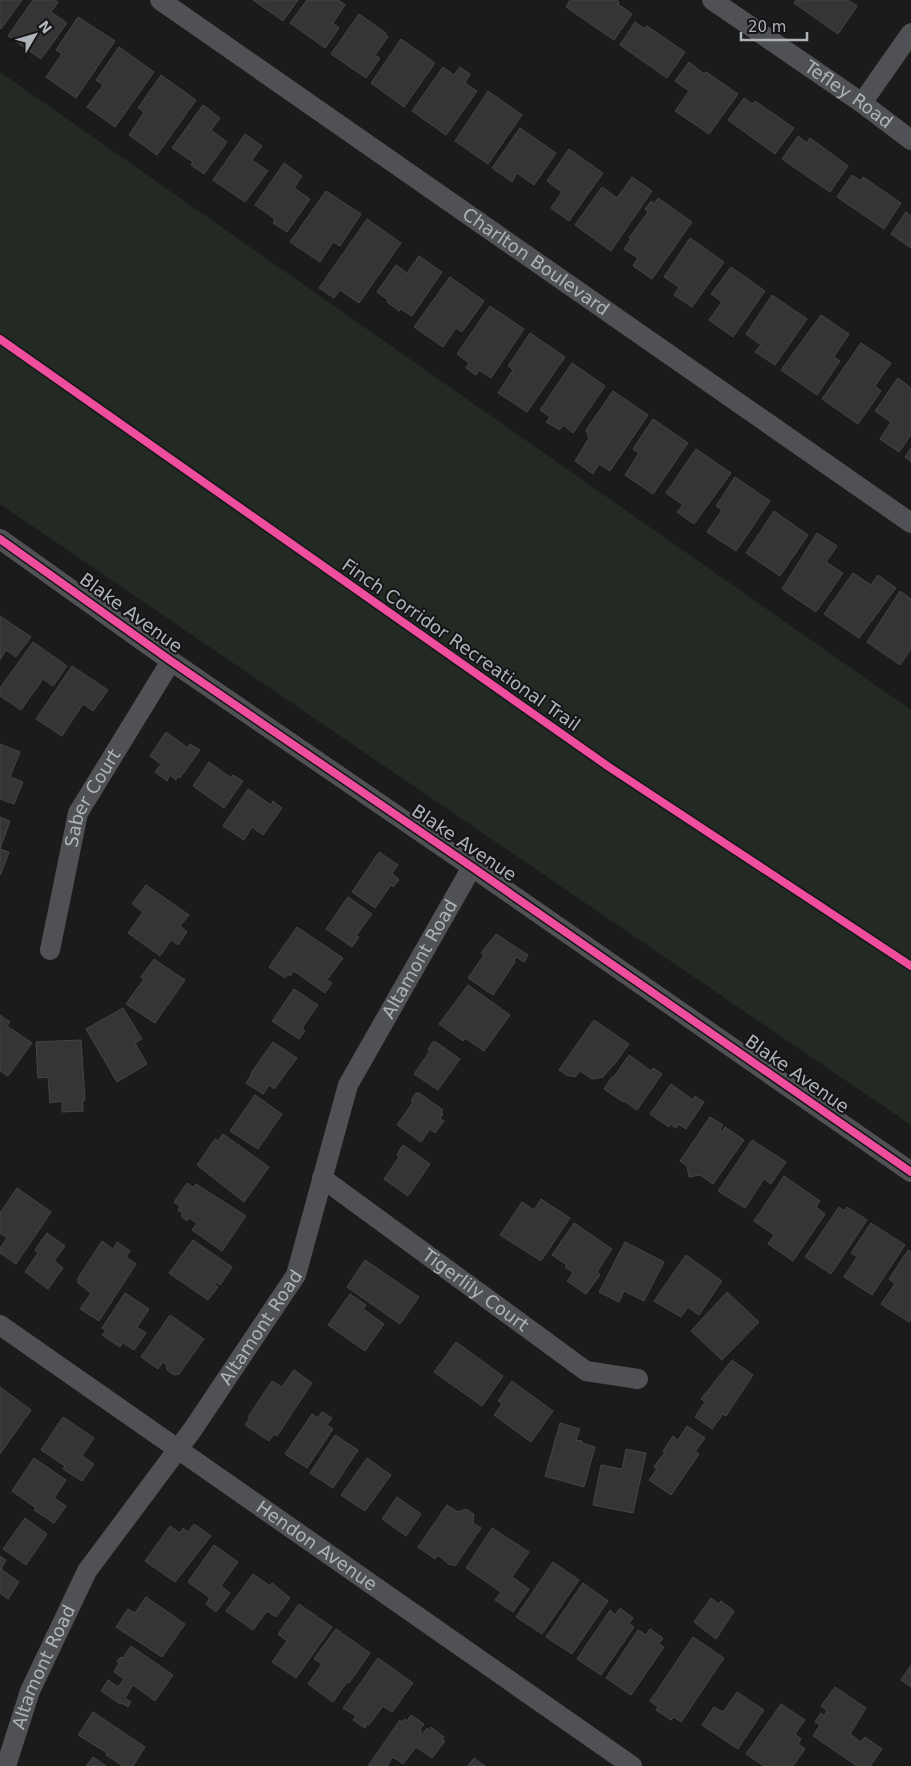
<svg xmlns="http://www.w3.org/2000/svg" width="911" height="1766" font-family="'DejaVu Sans',sans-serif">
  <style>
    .green { fill: #232a24 }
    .building { fill: #353536; stroke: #444547 }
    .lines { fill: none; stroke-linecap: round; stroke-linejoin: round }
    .street { stroke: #505154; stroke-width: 20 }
    .cycleway-casing { stroke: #151517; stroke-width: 11 }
    .cycleway { stroke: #ef4d9e; stroke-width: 8 }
    .labels { text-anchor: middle; stroke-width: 4; stroke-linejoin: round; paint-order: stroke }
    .street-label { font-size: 18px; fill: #aeb3ba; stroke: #151517 }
  </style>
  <rect width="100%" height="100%" fill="#1b1b1b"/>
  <path class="green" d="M0,72L911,710V1125L0,504Z"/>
  <path class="building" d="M0,0H22L1,29L0,28Z
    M33,0H55L58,2L51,12L67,23L41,59L8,36Z
    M253,0H298L283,21Z
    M307,0H338L345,5L333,23L339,28L325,48L290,23Z
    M570,0H617L619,2L618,4L632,14L614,40L566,7Z
    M796,0H848L857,6L838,34L794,3Z
    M359,14L386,33L385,34L388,37L375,55L380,58L366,78L331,54Z
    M78,17L115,41L76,98L46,77L62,54L56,50Z
    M635,22L645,29L647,26L685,52L667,78L620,45Z
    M401,39L435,63L404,107L371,83Z
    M119,47L154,72L115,127L87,107L103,85L96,80Z
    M689,62L704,74L706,72L738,94L709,134L675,111L689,91L675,81Z
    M443,67L454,75L460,67L470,74L465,83L477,91L446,135L412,111Z
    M161,75L196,100L157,155L129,135L144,112L138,108Z
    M488,91L522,115L488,164L455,141Z
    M744,98L752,104L755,101L794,128L775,154L728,120Z
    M203,105L220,118L211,130L227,142L204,174L191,165L193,162L172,148Z
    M520,128L556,153L534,185L517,173L512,182L492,168Z
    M245,134L262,146L252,160L268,171L245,202L213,180Z
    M798,136L807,143L810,138L848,166L830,192L782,159Z
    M569,149L603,173L569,221L551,208L562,192L547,181Z
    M284,163L302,176L294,188L310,199L287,232L273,223L275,219L255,205Z
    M852,175L861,181L863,177L901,203L884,229L837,197Z
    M632,177L652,191L611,251L575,225L602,187L617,198Z
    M326,191L361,214L340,246L333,242L320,262L290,242Z
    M658,198L692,222L652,279L633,266L638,258L624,249L631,239L629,238L648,212L645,209L651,201L654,204Z
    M906,212L911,216V248L891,234Z
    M367,219L401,243L359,303L340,290L334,298L319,288Z
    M690,238L724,262L692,307L674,295L679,287L664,277Z
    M419,256L442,272L412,316L401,309L399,311L387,302L388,300L377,292L396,265L407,273Z
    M731,267L765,291L733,337L709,320L722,302L711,294Z
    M450,277L484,301L462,332L456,328L443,347L414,327Z
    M772,295L807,319L775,365L755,352L761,345L746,334Z
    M490,306L524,329L491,378L479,370L476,375L466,368L469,363L457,354Z
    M821,315L849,334L834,357L840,361L817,395L781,370Z
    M530,333L565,357L527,412L498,393L513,370L508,366Z
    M861,343L891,363L875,386L881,391L858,424L822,399Z
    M572,363L605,386L573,433L563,425L560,430L546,422L550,417L540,410Z
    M898,378L911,388V435L899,452L880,439L891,422L875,411Z
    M613,391L648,415L610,471L599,464L593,474L575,461L589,438L586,430L590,424Z
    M653,419L688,443L653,494L625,475L639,453L633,449Z
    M911,448V462L905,457Z
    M696,449L731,473L694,524L677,512L683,505L666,493Z
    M735,477L770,501L736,551L707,532L722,510L716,506Z
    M774,511L808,535L780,576L746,553Z
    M817,533L837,546L826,562L843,573L816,612L782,589Z
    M853,573L871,585L878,575L896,588L859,638L824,614Z
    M900,591L911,599V649L900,665L867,642Z
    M0,616L31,637L16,657L6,650L0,660Z
    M33,642L67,666L53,686L43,679L21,710L0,696V688Z
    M72,666L108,690L93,711L83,704L62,736L36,719Z
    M166,732L188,748L190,744L200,750L180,778L178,776L176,780L170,775L167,781L155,772L161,764L150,756Z
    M0,744L20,752L10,777L23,782L14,804L0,799Z
    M209,762L231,778L233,775L243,781L224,808L193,786Z
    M248,789L271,805L273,801L282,808L263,835L252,827L244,840L223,826Z
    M0,817L10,821L0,849L9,852L1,874H0Z
    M379,852L398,865L392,873L399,880L393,887L391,885L375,908L352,892Z
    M146,885L189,915L180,926L187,932L178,945L171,940L160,956L128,933L143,912L132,904Z
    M348,897L372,914L356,936L359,937L352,947L326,929Z
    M297,927L343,958L327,980L332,983L325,993L294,971L290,976L288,974L285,978L269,967Z
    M496,934L528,955L524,962L516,957L514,961L515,962L493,995L468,978L484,955L481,953Z
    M154,959L185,980L155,1023L126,1004L144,979L141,977Z
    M468,985L510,1015L484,1051L465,1038L463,1041L439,1024Z
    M294,989L318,1005L302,1028L305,1031L299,1039L272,1021Z
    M123,1008L142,1039L135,1043L147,1064L117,1082L86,1029Z
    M0,1015L10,1022L7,1026L32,1043L8,1076L0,1071Z
    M594,1020L629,1044L614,1065H613L603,1077L592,1079L580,1071L575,1077L573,1076H568L559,1070Z
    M81,1040L85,1100H83V1111L62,1112V1101L50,1103L48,1077L38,1078L36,1042Z
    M273,1042L297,1058L274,1089L269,1085L263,1094L246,1083L252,1074L251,1073Z
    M433,1042H436L460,1059L438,1090L414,1074L430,1051L428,1050Z
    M629,1055L651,1071L653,1068L662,1074L637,1110L624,1101L623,1102L604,1089L612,1077L613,1078Z
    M671,1084L693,1100L695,1096L704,1102L686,1129L678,1124L676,1128L670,1124L669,1127L650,1114Z
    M416,1093H419L443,1110L441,1113L443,1114L440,1119L444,1121L435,1133L430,1129L421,1142L397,1125L413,1102L411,1100Z
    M255,1095L282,1114L258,1149L230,1131Z
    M710,1117L723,1125L720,1130L722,1132L725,1127L744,1140L713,1184L700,1175L689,1177L687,1166L680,1161Z
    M223,1134L269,1167L244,1202L197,1165L215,1139L218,1141Z
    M752,1140L786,1162L771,1184L764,1179L745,1208L718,1191Z
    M403,1145L430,1164L408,1196L384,1179L399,1157L397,1154Z
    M784,1176L820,1201L816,1207L825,1214L793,1261L768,1244L774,1235L754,1221Z
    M187,1183L193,1187L196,1184L246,1216L222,1251L192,1230L197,1223L189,1218L187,1221L181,1216L183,1213L178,1210L180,1206L174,1202Z
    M17,1188L51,1212L16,1264L0,1253V1248L7,1238L0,1233V1213Z
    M541,1199L570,1218L541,1261L500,1235L522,1202L534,1210Z
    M839,1207L844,1211L847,1207L867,1220L831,1274L805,1257Z
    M574,1223L612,1249L597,1272L600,1275L586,1294L567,1281L573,1273L565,1267L567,1265L552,1255Z
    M871,1223L905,1245L872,1295L844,1277L857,1257L851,1253Z
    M47,1233L65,1246L54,1261L63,1268L48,1289L25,1272L38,1253L35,1250Z
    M193,1240L232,1267L220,1285L216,1282L214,1284L218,1287L208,1300L169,1273Z
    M102,1241L113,1249L117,1242L130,1251L126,1257L136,1264L99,1321L80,1309L91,1293L78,1283V1278Z
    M625,1242L664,1262L644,1301L624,1291L619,1302L599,1292Z
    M908,1250L911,1252V1319L909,1322L881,1304L895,1284L889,1279Z
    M686,1255L722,1281L699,1315L688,1307L681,1317L654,1301Z
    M365,1260L419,1297L400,1324L347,1287Z
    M727,1292L759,1322L722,1360L691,1331Z
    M125,1293L149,1309L137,1327L146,1333L134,1350L123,1343L120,1347L102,1335L106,1331L102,1328Z
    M350,1294L366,1305L363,1309L384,1324L365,1351L328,1325Z
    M170,1315L204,1339L179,1374L174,1375L167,1370L166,1364L163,1362L158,1369L141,1357Z
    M456,1342L503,1376L482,1406L434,1372Z
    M732,1360L753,1375L726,1416L723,1414L712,1429L695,1417L705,1402L701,1399Z
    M294,1370L312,1383L277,1436L274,1434L269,1441L245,1425L250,1418L248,1417L272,1381L282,1387Z
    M512,1381L553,1411L531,1442L494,1415L502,1404L498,1401Z
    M0,1387L31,1410L0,1454Z
    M322,1412L332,1418L327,1425L333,1429L307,1468L285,1454L312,1414L318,1418Z
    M63,1417L94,1438L82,1456L94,1464L82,1481L63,1469L65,1466L41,1450Z
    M560,1423L580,1429L576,1440L582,1441V1443L595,1447L584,1487L545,1476Z
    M687,1426L705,1438L695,1452L699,1454L671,1495L649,1480L657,1469L654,1467L665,1452L663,1451L673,1436L678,1440Z
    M335,1435L358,1450L333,1488L310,1473Z
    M626,1449L646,1453L633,1513L593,1505L601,1465L622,1469Z
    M34,1458L66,1480L54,1498L66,1506L54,1523L34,1510L36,1508L12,1491Z
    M367,1458L391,1475L365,1511L341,1495Z
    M397,1497L421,1514L406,1536L382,1519Z
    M447,1505L458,1512L466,1509L474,1514L473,1523L481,1528L455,1566L452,1564L450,1565L438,1555L435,1559L418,1547Z
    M25,1518L47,1534L26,1565L3,1549Z
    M194,1524L211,1536L175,1582L145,1561L170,1526L180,1533L183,1528L188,1532Z
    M492,1528L529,1552L512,1577L529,1589L513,1612L495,1600L501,1592L466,1568Z
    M214,1545L238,1562L221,1586L230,1593L216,1612L206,1604L210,1598L188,1582Z
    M0,1556L6,1560L2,1567V1570L19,1582L8,1599L0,1593Z
    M553,1562L579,1580L542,1634L516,1617Z
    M253,1574L270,1586L272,1583L290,1598L276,1617L267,1611L253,1630L226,1611Z
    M583,1583L608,1601L572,1654L546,1637Z
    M146,1597L185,1624L162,1657L116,1627L128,1609L135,1613Z
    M711,1598L719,1604L721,1601L734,1611L716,1639L694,1622Z
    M299,1604L332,1627L296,1678L272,1662L287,1641L278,1634Z
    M620,1608L633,1618L629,1624L634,1627L601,1675L577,1659L610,1610L615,1615Z
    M336,1629L370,1653L349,1683L347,1682L333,1702L308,1684L322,1664L314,1659Z
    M650,1629L663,1638L659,1644L664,1647L631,1695L606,1678L638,1630L646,1635Z
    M693,1637L724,1658L681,1722L674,1717L671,1720L656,1710L658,1707L650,1701Z
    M131,1646L173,1675L155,1701L133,1685L125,1698L131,1702L128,1707L122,1703L120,1704L101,1691L108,1680L118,1687L124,1679L114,1672L119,1663L117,1661L121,1657L123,1658Z
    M378,1658L413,1683L392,1712L383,1706L369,1725L367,1724L365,1728L353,1720L356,1716L343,1708Z
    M911,1665V1687L901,1680Z
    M835,1687L866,1708L850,1734L861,1742L865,1737L882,1749L870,1766H857L813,1736L820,1725L815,1722L821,1713L824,1716L827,1711L821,1706Z
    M737,1692L764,1710L738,1749L702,1725L714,1707L723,1712Z
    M781,1704L805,1720L795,1734L801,1739L798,1744L805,1749L793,1766H764L746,1754Z
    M93,1712L145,1747L133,1766H123L106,1755L107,1753L78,1735Z
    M411,1715L424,1724L420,1730L422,1732L420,1734L422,1735L427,1728L429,1730L431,1727L444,1737L442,1739L445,1741L432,1758L416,1747L403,1764L393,1757L387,1766H368L400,1720L402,1722L405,1719L407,1721Z
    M93,1757L106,1766H86Z
    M474,1758L485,1766H468Z"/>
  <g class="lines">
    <g class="street">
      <path id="s1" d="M160,0L911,523"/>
      <path id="s2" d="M712,0L862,103L911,140"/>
      <path d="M862,103L911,33"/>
      <path d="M0,539L171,661L472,867L911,1172"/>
      <path id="s3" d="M50,950L78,813L171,661"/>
      <path id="s4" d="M322,1178L586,1371L638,1379"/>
      <path id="s5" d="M0,1325L632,1766"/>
      <path id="s6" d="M6,1766L30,1691L87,1571L193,1429L296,1275L348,1085L472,867"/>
    </g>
    <defs>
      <path id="cycleway" d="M0,339L609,767L911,966
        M0,539L171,661L472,867L911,1172"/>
    </defs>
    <use href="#cycleway" class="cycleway-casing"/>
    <use href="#cycleway" class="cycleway"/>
  </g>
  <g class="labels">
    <g class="street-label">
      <text dy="6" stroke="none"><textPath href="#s2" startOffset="166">Tefley Road</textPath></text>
      <text dy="6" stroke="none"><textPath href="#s1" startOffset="458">Charlton Boulevard</textPath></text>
      <text transform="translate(131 613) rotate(36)" y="6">Blake Avenue</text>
      <text transform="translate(461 645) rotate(35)" y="6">Finch Corridor Recreational Trail</text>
      <text dy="6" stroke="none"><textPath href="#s3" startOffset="159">Saber Court</textPath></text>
      <text transform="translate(464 843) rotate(34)" y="6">Blake Avenue</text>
      <text dy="6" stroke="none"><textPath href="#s6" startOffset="916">Altamont Road</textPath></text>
      <text transform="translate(797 1074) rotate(35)" y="6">Blake Avenue</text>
      <text dy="6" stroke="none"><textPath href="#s4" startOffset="190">Tigerlily Court</textPath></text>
      <text dy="6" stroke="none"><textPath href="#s6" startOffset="511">Altamont Road</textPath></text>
      <text dy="6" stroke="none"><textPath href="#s5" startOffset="386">Hendon Avenue</textPath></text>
      <text dy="6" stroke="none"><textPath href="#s6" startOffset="106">Altamont Road</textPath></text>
    </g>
  </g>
  <g transform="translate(35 35) rotate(52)" stroke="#151517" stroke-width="4" paint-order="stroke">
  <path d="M0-4L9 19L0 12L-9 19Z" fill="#aeb3ba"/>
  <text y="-8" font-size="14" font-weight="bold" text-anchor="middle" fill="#aeb3ba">N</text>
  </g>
  <path d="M741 32v8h66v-8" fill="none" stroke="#aeb3ba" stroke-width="2.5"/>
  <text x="748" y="32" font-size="15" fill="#aeb3ba" stroke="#151517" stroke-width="4" paint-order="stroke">20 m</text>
</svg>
